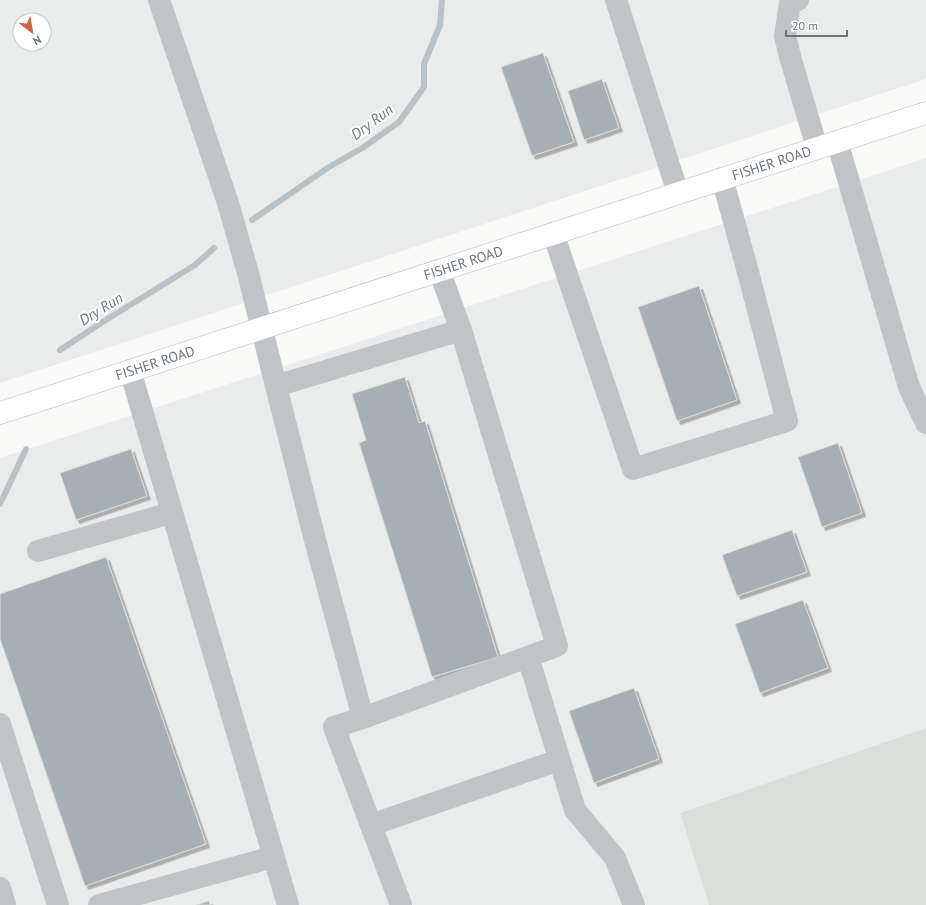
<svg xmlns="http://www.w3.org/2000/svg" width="926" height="905" font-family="'PT Sans',sans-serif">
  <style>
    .built { fill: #eaebeb; fill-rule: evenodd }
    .green { fill: #daded8 }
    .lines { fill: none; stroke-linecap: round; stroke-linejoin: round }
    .stream { stroke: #b9c2c7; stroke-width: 6 }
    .building { fill: #a7aeb4; stroke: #dbdbda; filter: url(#shadow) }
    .major-casing { stroke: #b4b8bb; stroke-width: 23 }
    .minor { stroke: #c0c4c7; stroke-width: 22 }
    .major { stroke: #fff; stroke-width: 22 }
    .labels { text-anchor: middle; stroke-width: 4; stroke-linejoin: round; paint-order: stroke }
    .street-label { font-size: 14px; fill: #68757f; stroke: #fff }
    .water-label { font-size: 15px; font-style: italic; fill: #68797f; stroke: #fff }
  </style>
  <defs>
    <filter id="shadow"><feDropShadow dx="3.5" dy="3.5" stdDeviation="0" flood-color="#0004"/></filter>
  </defs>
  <rect width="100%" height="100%" fill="#f9faf8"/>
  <path class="built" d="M0,0H926V79L0,383ZM20,20H44V44H20Z
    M926,158V728L680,813L709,905H0V458Z"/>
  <path class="green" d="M926,728V905H709L680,813Z"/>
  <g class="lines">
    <path class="stream" d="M252,220L329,167L364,147L399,122L424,87V64L440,25L442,0
      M60,350L101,323L195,265L214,248
      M0,504L26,449"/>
  </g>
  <path class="building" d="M543,53L574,142L532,156L501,67Z
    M602,79L619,128L584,140L568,91Z
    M699,286L737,400L677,421L638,307Z
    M405,377L419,423L425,421L498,657L432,677L359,443L366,440L352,394Z
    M838,443L862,513L822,527L798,457Z
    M131,449L147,496L76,520L60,473Z
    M792,530L807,572L737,596L722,555Z
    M106,557L206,844L85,886L0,639V594Z
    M803,600L828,668L760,693L735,624Z
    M634,688L659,759L594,783L569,711Z
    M209,901L210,905H196Z"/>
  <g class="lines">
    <defs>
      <g id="major">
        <path id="s1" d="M0,413L926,113"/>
      </g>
    </defs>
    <use href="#major" class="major-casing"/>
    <path class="minor" d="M159,0L228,203L248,273L276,386L461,330L439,270
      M616,0L678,193
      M798,0L790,3L785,36L791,60L817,148
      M837,141L909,387L926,423
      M553,233L633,469L787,421L748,272L722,178
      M130,370L288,905
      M276,386L315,540L363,718L557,646L461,330
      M38,551L171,513
      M528,657L575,810L615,858L634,905
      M363,718L334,727L401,905
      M0,724L58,905
      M371,825L559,760
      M0,888L5,905
      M99,905L273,857"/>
    <use href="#major" class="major"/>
  </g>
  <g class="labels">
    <g class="street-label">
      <text dy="5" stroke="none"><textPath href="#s1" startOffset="811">FISHER ROAD</textPath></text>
      <text dy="5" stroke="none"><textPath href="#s1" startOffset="487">FISHER ROAD</textPath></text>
      <text dy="5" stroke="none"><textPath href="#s1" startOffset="163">FISHER ROAD</textPath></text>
    </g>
    <g class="water-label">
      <text transform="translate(372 122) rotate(-37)" y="5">Dry Run</text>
      <text transform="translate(101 309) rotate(-32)" y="5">Dry Run</text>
    </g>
  </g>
  <g transform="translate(32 32) rotate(149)"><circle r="19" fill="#ffffff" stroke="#c3c8cc"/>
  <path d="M0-3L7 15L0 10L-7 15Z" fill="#cd6544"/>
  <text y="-6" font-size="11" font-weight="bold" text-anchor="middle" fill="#68757f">N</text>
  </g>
  <path d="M786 30v6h61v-6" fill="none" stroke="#68757f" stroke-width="2"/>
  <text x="792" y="30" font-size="12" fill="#68757f" stroke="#ffffff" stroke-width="3" paint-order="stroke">20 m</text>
</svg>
